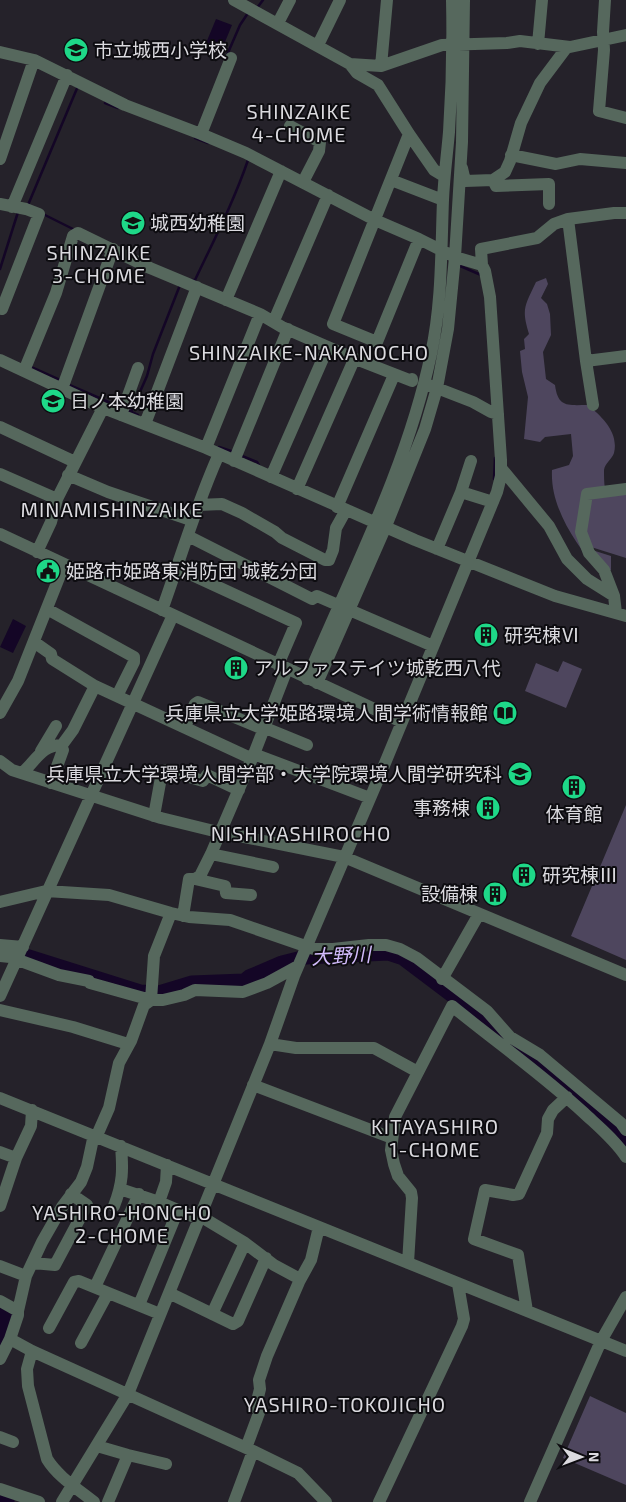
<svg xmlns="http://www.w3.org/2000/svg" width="626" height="1502" font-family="'Exo 2','Noto Sans JP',sans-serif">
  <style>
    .green { fill: #4e465e }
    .water { fill: #140626 }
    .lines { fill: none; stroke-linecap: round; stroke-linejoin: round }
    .stream { stroke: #140626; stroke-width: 2.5 }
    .river { stroke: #140626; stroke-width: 15 }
    .minor { stroke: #56685d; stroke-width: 12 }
    .labels { text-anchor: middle; stroke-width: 4; stroke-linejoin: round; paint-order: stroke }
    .poi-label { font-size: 19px; fill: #dbdadf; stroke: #0d0c10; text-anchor: start }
    .neighbourhood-label { font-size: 20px; letter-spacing: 1px; fill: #dbdadf; stroke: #0d0c10 }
    .water-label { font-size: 20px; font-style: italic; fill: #d2bbfc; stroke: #0d0c10 }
  </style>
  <rect width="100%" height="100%" fill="#25222a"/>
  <path class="green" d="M546,278L548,284L541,298L547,304L550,314L551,335L543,352L546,379L555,385C558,408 568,405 588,405C602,417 619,432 614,453C612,459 605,463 604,470C604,476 604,483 605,489L626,494V558L591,547L592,550L611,556V570L599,572C576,544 550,508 552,470L569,465L573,456L571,434L545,437L540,442L524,439L528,397L522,372L520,351L525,349L524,339L529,334C521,308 525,306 536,282Z
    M563,661L582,669L566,708L525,691L536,663L558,672Z
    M626,805V960L571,936Z
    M590,1396L626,1413V1485L563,1458Z"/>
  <path class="water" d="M216,19L232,25L220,54L204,48Z
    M13,619L26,626L13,653L0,647Z"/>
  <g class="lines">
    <path class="stream" d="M257,8L263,0
      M227,55L240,25L248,13
      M106,100L105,103L118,108
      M195,138L208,143
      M28,205L78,86
      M43,214L73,229
      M458,265L481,275
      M0,269L18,212
      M192,280H195C214,240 234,201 248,160
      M31,367L60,380
      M67,384L120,407
      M127,410L138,415
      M131,412L147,376L153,354L180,285
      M219,447L234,452
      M242,456L257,462L260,467
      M494,479L495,458"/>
    <path class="river" d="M6,951L16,953L140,992L159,993L192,983L244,981L249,977L282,963L306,957L388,953L403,958L456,998L505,1040L564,1082L626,1144
      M0,1308L4,1310L7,1324L0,1341
      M0,1500L7,1502"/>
    <path class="minor" d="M234,0L350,64L381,66L442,45L507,43L520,41L570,47L626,35
      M605,0L603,32L604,50L599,111L626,118
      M278,23L290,0
      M538,44L542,0
      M318,45L340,0
      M0,52L34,60L125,105L201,134L246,153L375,220L419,239L455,257L482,265L485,271L490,297L501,460V476L497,492L383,768L294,976L270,1044L128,1394L62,1502
      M350,64L357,73L378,85L409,134L434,170L444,176
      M381,66L387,0
      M290,126L320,142L319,151L303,182
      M201,134L231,58
      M409,134L333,324L377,342L419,239
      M511,155L556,164L580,159L626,163
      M0,159L34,60
      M462,168L465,181L493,180L505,172L510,161L521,123L540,83L567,47
      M391,180L443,200
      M493,180L496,186L549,184V204
      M0,204L26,209L39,214L2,309L0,308
      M12,207L67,75
      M568,219L586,361L626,356
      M482,265L481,249L537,238L554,224L568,219L614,213H626
      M226,300L281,171
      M276,316L328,195
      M0,360L103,408L206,448L415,540L555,596L626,616
      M586,361L593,405
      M24,371L56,293L73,236L78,233L150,268L260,314L282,327L353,358L412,381V379
      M429,385L473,402L491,412L498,414
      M62,389L113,249
      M121,415L138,368
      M145,424L197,287
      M0,427L75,462
      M206,448L260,314
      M234,461L288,329
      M501,468L549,526L567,559L587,579L614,596L616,613
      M0,474L57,499
      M68,475L108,492L191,520
      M271,477L328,347
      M297,489L353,362V358
      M461,492L471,461
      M198,505L222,504L242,513L275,532L282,538L325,560H329L333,550L336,528L346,510
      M337,507L394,375
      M0,534L402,722
      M188,536L312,599L317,596L433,646
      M437,549L461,492L493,502
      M37,552L51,522L57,499L103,408
      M177,568L296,623L278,665
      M614,596L604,570L589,553L581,532L587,494L626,489
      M47,609L134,657V662L117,696
      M162,610C181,557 196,505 219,454
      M34,642L51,654L52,659L95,686L246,756L252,757
      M307,679C352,572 407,468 431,354C442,303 441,252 443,200C444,177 447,155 449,132C452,88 453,44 452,0
      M317,683L386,526L425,429L437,388L448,329L455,257L462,142L464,0
      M0,713L18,681L64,565
      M185,727L195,704L198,702L263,729
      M263,727L307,745
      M41,751L56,726
      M254,754L370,798
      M0,761L12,770L161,818L214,831L344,857L626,975
      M22,773C36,761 41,745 62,745L73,730L95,686
      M51,783L63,750
      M154,816L162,772L166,770L203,781L207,775L239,790
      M211,854L273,867
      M195,879L225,886L226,893L251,895
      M0,902L46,891L109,895L171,913L189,917L230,920L314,949H333L369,945H386L400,949L417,958L487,1011L510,1037L540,1055L621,1123L626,1130
      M171,913L154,956L151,1000L144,1005L131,1041L119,1063L109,1108L98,1133L93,1139L87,1167L81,1182L62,1207L42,1242L26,1276L18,1311V1315L10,1339L32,1351L253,1451L298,1473L326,1502
      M183,916L189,879H195L200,876L211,854L254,754L287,669
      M0,945L23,947
      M0,956L10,957L59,975L89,981L90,983L151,1000H163L184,995L195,990L243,992L267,983L298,966
      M442,979L479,914
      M0,996L173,615
      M0,1010L73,1027L128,1044
      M270,1044L296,1048H374L418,1072
      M253,1085L392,1138
      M0,1098L626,1351
      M0,1152L16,1158
      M120,1189L159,1202L199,1219
      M159,1202L166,1182L167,1165
      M0,1206L16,1158L31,1126L32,1110
      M114,1206C123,1183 123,1170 121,1146
      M200,1216L245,1243L274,1265L300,1279
      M33,1263L55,1265L87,1205L71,1194
      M408,1263L412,1198L411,1192L398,1176L394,1164L391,1150L395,1117L452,1006C496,1042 542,1074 584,1113C599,1127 615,1140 626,1157
      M0,1266L26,1276
      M95,1287L139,1194
      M169,1293L233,1324L238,1321L266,1258
      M0,1301L18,1311
      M139,1305L178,1210
      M527,1311L518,1255L474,1239L485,1190L513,1195L519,1194L547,1133L548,1119L553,1110L567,1097
      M212,1314L245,1243
      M49,1328L74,1282L79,1281L160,1314
      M81,1343L108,1293
      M32,1351L27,1369L28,1386L47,1459C58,1477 78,1489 94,1502
      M0,1359L10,1339
      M0,1437L13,1442
      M97,1446L128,1455L166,1464
      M246,1448L259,1413L256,1405L260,1389L259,1380L267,1356L299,1282L311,1260L319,1227
      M0,1489L39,1502
      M108,1502L128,1455
      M234,1502L253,1451
      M379,1502L462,1326L464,1319L458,1284
      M530,1502L601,1341L626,1297"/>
  </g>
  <defs>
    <symbol id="school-disc" viewBox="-11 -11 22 22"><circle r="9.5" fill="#1ed888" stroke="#0d0c10"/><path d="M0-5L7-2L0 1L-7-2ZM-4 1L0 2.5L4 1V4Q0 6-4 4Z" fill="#111"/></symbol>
    <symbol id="civic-disc" viewBox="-11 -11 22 22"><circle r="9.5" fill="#1ed888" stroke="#0d0c10"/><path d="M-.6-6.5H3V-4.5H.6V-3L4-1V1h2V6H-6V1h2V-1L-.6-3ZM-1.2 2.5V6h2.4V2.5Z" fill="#111"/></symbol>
    <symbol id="building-disc" viewBox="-11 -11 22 22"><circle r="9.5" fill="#1ed888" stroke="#0d0c10"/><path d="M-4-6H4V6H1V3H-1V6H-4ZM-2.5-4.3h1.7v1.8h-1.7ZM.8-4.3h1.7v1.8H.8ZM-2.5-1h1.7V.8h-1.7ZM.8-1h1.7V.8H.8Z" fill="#111"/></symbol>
    <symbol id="library-disc" viewBox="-11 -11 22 22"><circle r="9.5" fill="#1ed888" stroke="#0d0c10"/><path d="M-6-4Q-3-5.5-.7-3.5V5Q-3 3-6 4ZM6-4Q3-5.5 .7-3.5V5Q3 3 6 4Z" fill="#111"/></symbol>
    <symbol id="university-disc" viewBox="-11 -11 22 22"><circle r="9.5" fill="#1ed888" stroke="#0d0c10"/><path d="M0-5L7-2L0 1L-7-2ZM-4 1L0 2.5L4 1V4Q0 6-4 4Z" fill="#111"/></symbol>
  </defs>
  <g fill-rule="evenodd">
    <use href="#school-disc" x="62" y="36" width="28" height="28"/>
    <use href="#school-disc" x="119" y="209" width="28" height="28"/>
    <use href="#school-disc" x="39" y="387" width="28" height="28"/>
    <use href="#civic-disc" x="34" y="557" width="28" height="28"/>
    <use href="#building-disc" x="472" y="621" width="28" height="28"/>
    <use href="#building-disc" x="222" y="654" width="28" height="28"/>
    <use href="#library-disc" x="491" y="699" width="28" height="28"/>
    <use href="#university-disc" x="506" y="760" width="28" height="28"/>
    <use href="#building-disc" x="560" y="773" width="28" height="28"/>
    <use href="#building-disc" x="474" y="794" width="28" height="28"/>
    <use href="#building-disc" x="510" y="861" width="28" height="28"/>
    <use href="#building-disc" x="481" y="880" width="28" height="28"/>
  </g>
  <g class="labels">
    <g class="poi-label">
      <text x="94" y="57">市立城西小学校</text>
      <text x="150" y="230">城西幼稚園</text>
      <text x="70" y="408">日ノ本幼稚園</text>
      <text x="66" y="578">姫路市姫路東消防団 城乾分団</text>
      <text x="504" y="642">研究棟Ⅵ</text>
      <text x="254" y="675">アルファステイツ城乾西八代</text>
      <text x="488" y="720" text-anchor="end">兵庫県立大学姫路環境人間学術情報館</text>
      <text x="502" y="781" text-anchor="end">兵庫県立大学環境人間学部・大学院環境人間学研究科</text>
      <text x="470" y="815" text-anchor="end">事務棟</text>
      <text x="574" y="821" text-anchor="middle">体育館</text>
      <text x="542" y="882">研究棟Ⅲ</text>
      <text x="478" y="901" text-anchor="end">設備棟</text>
    </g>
    <g class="neighbourhood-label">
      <text x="299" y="119">SHINZAIKE<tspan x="299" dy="23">4-CHOME</tspan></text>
      <text x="99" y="260">SHINZAIKE<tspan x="99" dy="23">3-CHOME</tspan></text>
      <text x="309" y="360">SHINZAIKE-NAKANOCHO</text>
      <text x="112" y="517">MINAMISHINZAIKE</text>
      <text x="301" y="841">NISHIYASHIROCHO</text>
      <text x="435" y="1134">KITAYASHIRO<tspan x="435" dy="23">1-CHOME</tspan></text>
      <text x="122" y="1220">YASHIRO-HONCHO<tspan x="122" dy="23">2-CHOME</tspan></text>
      <text x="345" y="1412">YASHIRO-TOKOJICHO</text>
    </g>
    <g class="water-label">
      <text transform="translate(341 956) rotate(-3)" y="7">大野川</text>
    </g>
  </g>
  <g transform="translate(581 1457) rotate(91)" stroke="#0d0c10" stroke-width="4" paint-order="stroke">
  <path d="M0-4L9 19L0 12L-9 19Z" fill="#dbdadf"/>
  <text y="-8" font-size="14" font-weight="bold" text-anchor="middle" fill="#dbdadf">N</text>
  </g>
</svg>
